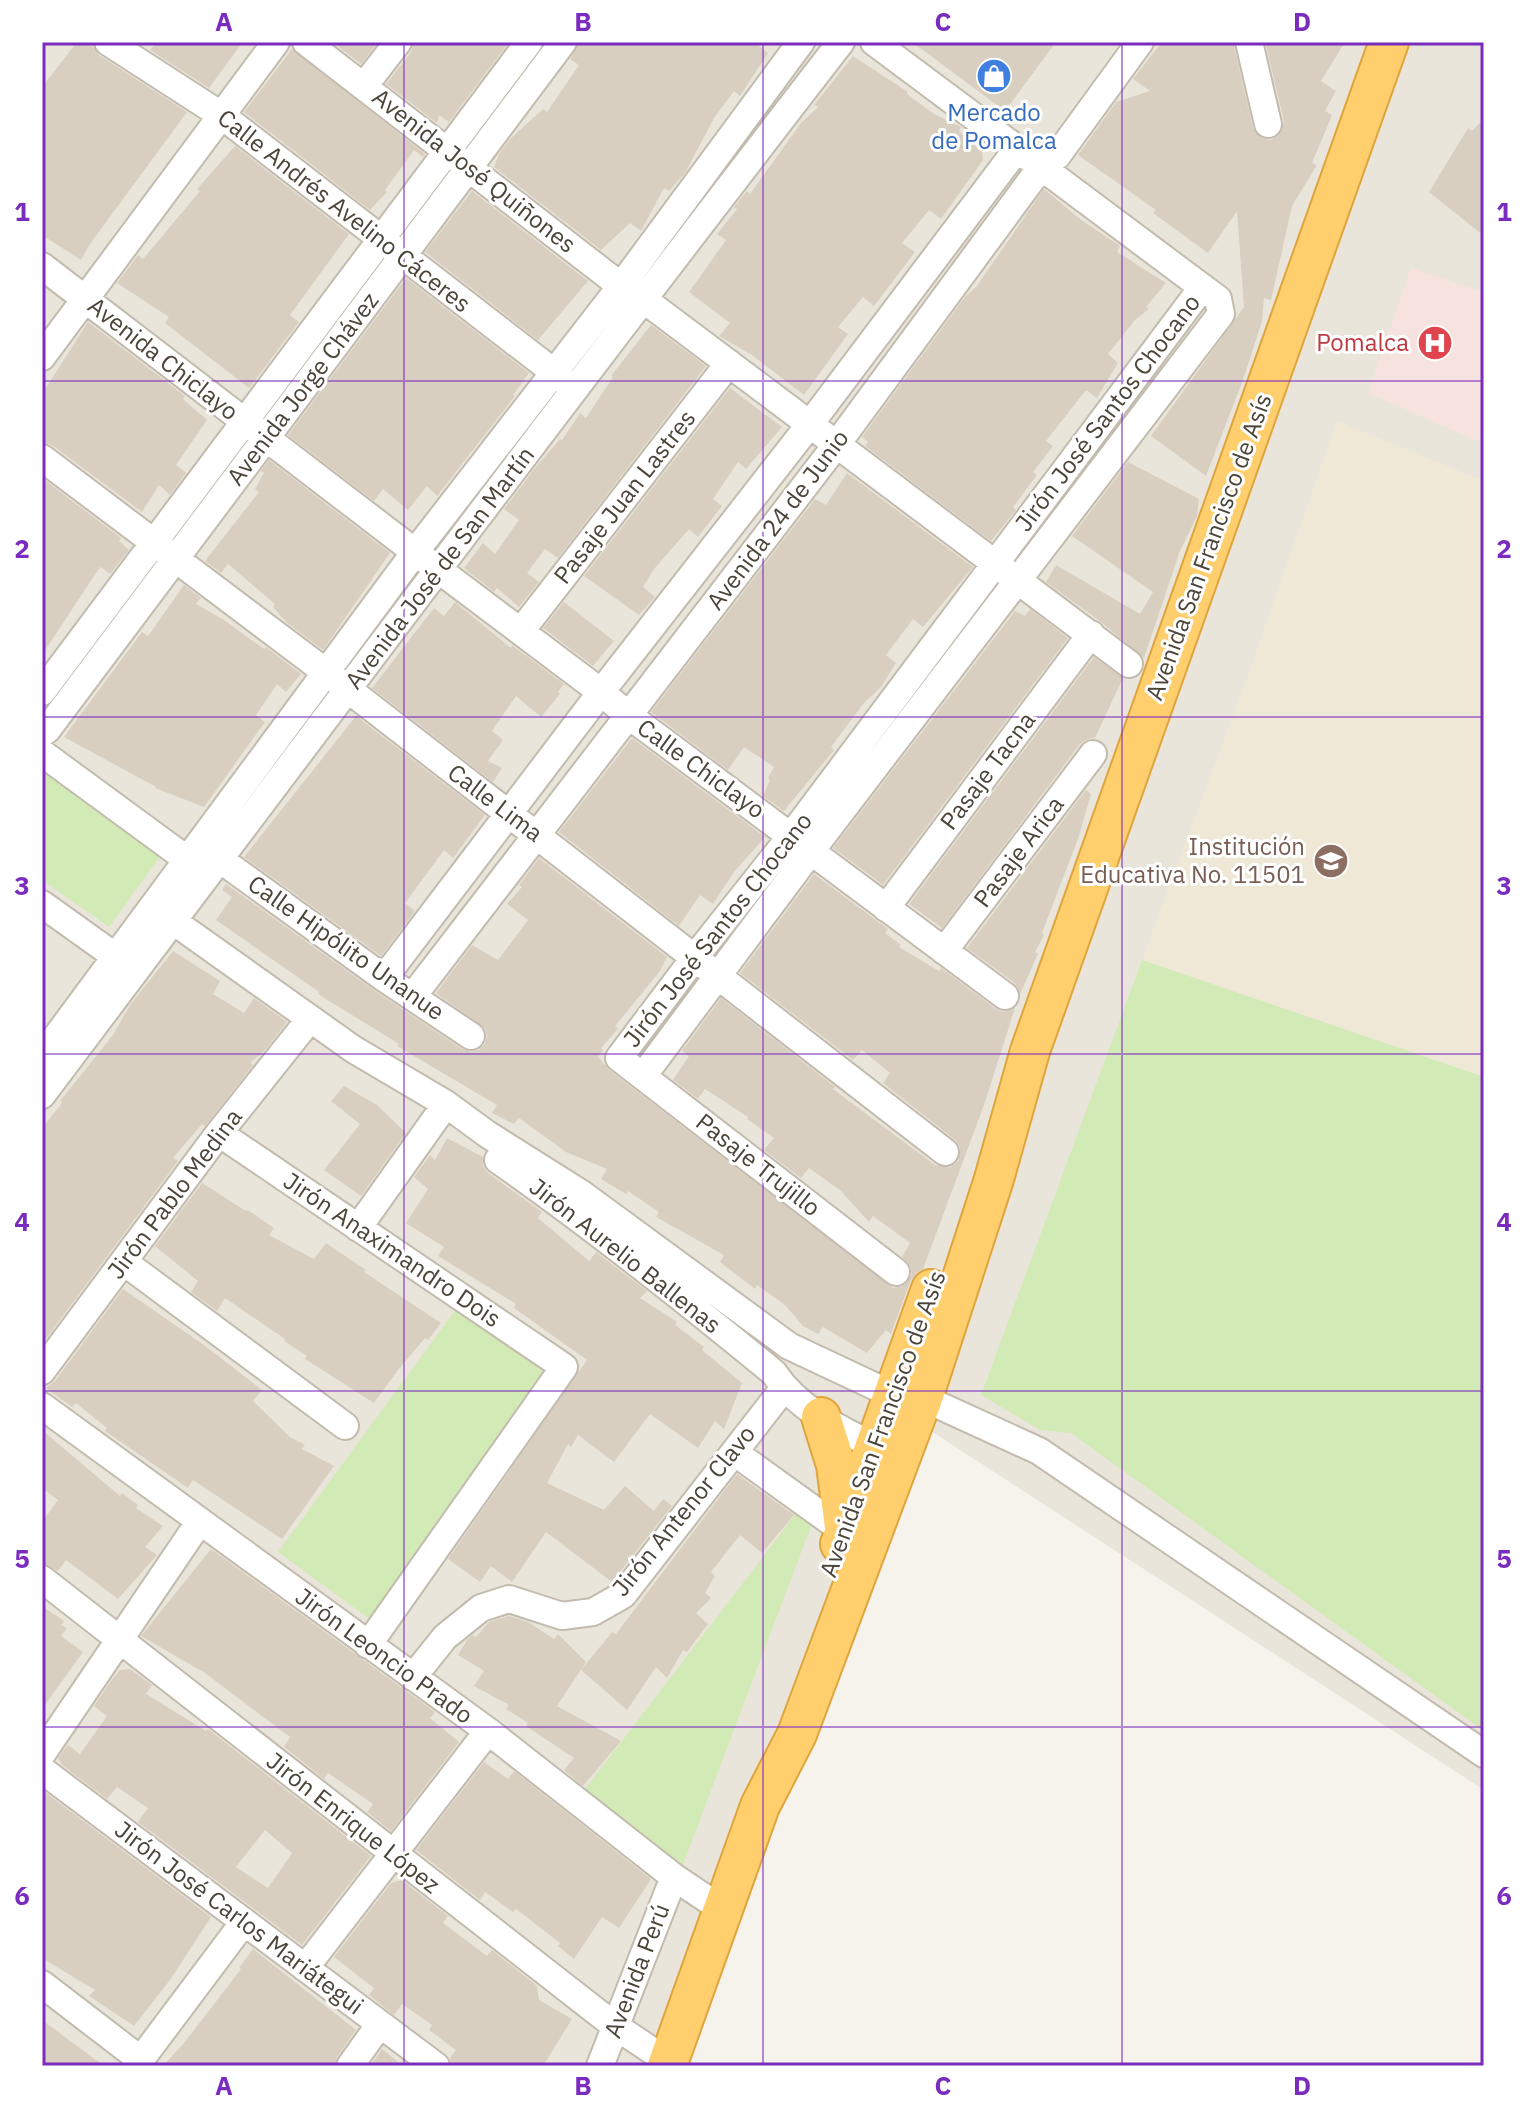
<svg xmlns="http://www.w3.org/2000/svg" width="1526" height="2108" font-family="'IBM Plex Sans',sans-serif">
  <style>
    .residential { fill: #eae5da }
    .education { fill: #efe8d6 }
    .medical { fill: #f6e3e0 }
    .green { fill: #d2eab5 }
    .building { fill: #d8cfc1; fill-rule: evenodd }
    .lines { fill: none; stroke-linecap: round; stroke-linejoin: round }
    .minor-casing { stroke: #c2bbae; stroke-width: 30 }
    .highway-casing { stroke: #e0a43c; stroke-width: 42 }
    .minor { stroke: #fff; stroke-width: 26 }
    .highway { stroke: #ffcf6e; stroke-width: 38 }
    .grid { fill: none; stroke: #7b2cbf; stroke-width: 2; stroke-opacity: 0.55 }
    .labels { text-anchor: middle; stroke-width: 6; stroke-linejoin: round; paint-order: stroke }
    .shop-label { font-size: 24px; fill: #366cbe; stroke: #fff }
    .street-label { font-size: 24px; fill: #4b4439; stroke: #fff }
    .health-label { font-size: 24px; fill: #be3a42; stroke: #fff; text-anchor: end }
    .education-label { font-size: 24px; fill: #785e54; stroke: #fff; text-anchor: end }
    .neatline { fill: none; stroke: #7b2cbf; stroke-width: 3 }
    .grid-label { font-size: 26px; text-anchor: middle; font-weight: bold; fill: #7b2cbf }
  </style>
  <rect width="100%" height="100%" fill="#f6f3ec"/>
  <path class="residential" d="M42,42H1484V1790L931,1431L680,2066H42Z"/>
  <path class="education" d="M1337,421L1484,481V1077L1142,960L1249,672Z"/>
  <path class="medical" d="M1411,268L1484,292V444L1368,393Z"/>
  <path class="green" d="M42,767L161,855L109,927L42,880Z
    M1142,960L1484,1077V1731L1071,1433L1040,1430L981,1395Z
    M459,1305L547,1372L371,1620L278,1552Z
    M798,1511L813,1521L682,1867L582,1793Z"/>
  <path class="building" d="M77,42H85L93,47L99,55L187,112L90,244L81,260L42,235V87Z
    M157,42H243L209,88L150,50Z
    M332,42H378L361,64Z
    M414,42H509L449,122L439,115L437,123L386,84L411,52Z
    M579,42H754L768,53L740,96L734,91L714,118L685,173L669,191L664,188L641,231L630,223L601,250L494,167L499,154L510,139L543,109L547,112L579,65L570,59Z
    M912,42H1056L1005,111Z
    M1162,42H1233L1253,128L1263,139L1271,140L1279,135L1284,121L1265,42H1345L1321,81L1336,91L1325,111L1332,115L1312,163L1317,165L1292,206L1271,300L1264,298L1262,321L1244,377L1206,476L1151,436L1244,307L1237,211L1208,253L1153,213L1156,210L1078,155L1116,102L1150,91L1133,79Z
    M292,49L425,154L423,157L414,150L385,190L387,192L370,210L244,112Z
    M853,56L908,92L907,94L934,114L961,127L959,131L982,152L983,160L941,219L929,210L902,243L915,252L874,306L863,297L838,327L848,334L804,395L752,355L719,336L730,323L689,292L726,240L717,234L737,209L734,207L747,191L750,194L801,123L818,107L814,105Z
    M1484,118V236L1429,192L1468,128L1472,131Z
    M235,146L349,234L290,315L299,322L249,388L165,323L169,317L117,283L138,255L143,259L200,191L197,189Z
    M1044,189L1080,219L1120,246L1117,252L1166,283L1146,307L1149,309L1135,320L1108,354L1118,363L1097,398L1086,390L1046,441L1053,446L1033,472L1037,475L1013,507L1016,510L991,541L865,446L868,442L862,437L965,297L976,287Z
    M472,191L588,281L538,340L425,252Z
    M406,278L529,373L513,395L515,396L437,496L427,486L408,510L383,489L374,501L288,435Z
    M88,322L185,396L183,399L207,420L176,465L186,473L170,495L159,485L142,512L52,445L42,442V394Z
    M651,325L706,366L558,558L545,549L527,573L539,582L519,607L497,588L494,592L464,568L483,543L495,554L519,520L504,509L535,468L560,439L562,440L580,413L586,418L613,377L611,376Z
    M730,388L782,427L746,469L738,462L713,499L722,506L698,537L689,529L654,569L643,587L655,597L639,615L584,576Z
    M269,460L390,553L323,650L286,622L273,607L275,604L228,564L221,573L205,561L259,492L255,489L264,473L261,471Z
    M1128,462L1199,499L1197,516L1180,551L1144,658L1101,622L1046,582L1056,565L1140,614L1153,592L1072,536Z
    M847,473L973,567L923,627L913,619L886,655L896,663L881,687L864,703L831,747L834,750L784,811L763,796L770,780L768,778L774,767L744,747L728,770L651,712L815,499L826,505Z
    M42,478L121,538L119,541L129,550L110,574L101,567L98,570L42,655Z
    M184,585L201,598L196,604L224,620L264,649L266,647L301,674L286,692L277,684L256,715L265,722L204,807L155,788L156,787L64,737L142,632L148,636Z
    M455,602L511,648L512,645L564,684L558,692L560,694L541,717L516,696L492,731L503,740L488,761L502,768L493,782L372,688L434,608L444,616Z
    M564,602L614,641L593,666L543,628Z
    M1030,609L1068,638L883,885L833,848L1015,611L1025,616Z
    M1094,657L1123,678L1095,738L1088,739L1080,744L942,928L909,904Z
    M356,716L485,815L453,858L444,850L425,876L405,903L415,911L381,956L244,857Z
    M632,738L765,837L734,872L713,904L700,895L679,926L559,832Z
    M1086,790L1091,794L1079,836L1042,933L1044,935L1035,952L1038,954L1020,994L1015,983L967,948Z
    M539,858L667,957L660,971L615,1026L618,1029L601,1048L603,1050L598,1057L609,1070L893,1288L903,1286L912,1275L910,1265L902,1257L910,1243L873,1216L869,1222L841,1191L809,1168L801,1178L764,1150L774,1138L747,1119L748,1117L705,1089L698,1099L673,1080L689,1056L682,1051L721,998L835,1087L833,1089L935,1165L950,1167L958,1161L960,1147L955,1140L883,1083L890,1073L862,1050L853,1060L740,973L814,874L888,929L885,933L901,945L899,947L939,971L941,968L996,1009L1004,1012L1015,1008L984,1105L923,1269L916,1273L910,1282L891,1334L886,1330L867,1353L823,1327L818,1334L803,1326L785,1305L757,1285L755,1289L720,1262L724,1255L656,1217L659,1212L628,1191L626,1194L601,1179L607,1169L566,1152L519,1118L514,1124L492,1113L497,1105L397,1046L399,1044L318,994L319,992L216,920L232,897L222,890L226,884L375,991L462,1049L471,1052L479,1050L485,1044L487,1036L485,1028L436,993L472,945L498,960L528,920L507,904L522,887L519,885Z
    M173,951L220,981L213,994L244,1013L254,998L287,1022L265,1050L250,1063L253,1065L205,1126L202,1124L173,1158L178,1161L42,1344V1128L62,1103L60,1101L113,1035L130,1005Z
    M344,1086L377,1105L406,1133L361,1196L324,1170L360,1124L331,1101Z
    M447,1138L483,1157V1166L488,1173L542,1212L538,1218L589,1261L596,1252L647,1291L640,1298L677,1322L675,1325L704,1347L702,1350L742,1383L724,1429L715,1421L698,1448L650,1414L614,1462L578,1435L571,1447L568,1444L547,1483L604,1510L625,1486L654,1511L663,1499L672,1506L612,1582L546,1532L512,1582L491,1566L480,1582L448,1559L587,1360L514,1308L516,1304L438,1256L444,1247L406,1223L428,1189L414,1177L430,1155L435,1160Z
    M202,1183L246,1211L248,1210L274,1228L269,1235L314,1259L326,1243L366,1270L364,1272L441,1323L428,1340L425,1338L398,1370L374,1403L305,1359L307,1356L284,1341L285,1339L225,1298L217,1311L191,1292L198,1281L155,1246Z
    M123,1289L204,1345L262,1390L253,1401L290,1437L305,1445L302,1449L334,1466L282,1539L193,1480L188,1488L105,1431L107,1428L76,1403L72,1407L46,1388L55,1381Z
    M42,1430L120,1496L122,1493L138,1505L136,1508L163,1526L145,1547L157,1555L118,1599L66,1560L58,1571L42,1563V1522L58,1500L42,1488Z
    M737,1474L794,1515L762,1553L740,1535L711,1572L715,1576L705,1593L711,1598L696,1613L708,1624L687,1652L683,1650L667,1678L656,1667L627,1710L581,1670L612,1632L616,1634Z
    M211,1549L435,1712L430,1718L459,1742L391,1831L367,1812L373,1804L328,1773L324,1779L284,1747L290,1737L205,1673L141,1636Z
    M42,1606L64,1621L61,1625L67,1628L61,1636L83,1652L42,1709Z
    M509,1616L528,1622L554,1639L558,1634L586,1662L557,1706L621,1741L583,1786L564,1770L574,1758L526,1726L528,1723L506,1709L509,1705L474,1686L484,1671L458,1655L467,1640L472,1635L476,1637L489,1622Z
    M130,1669L152,1685L146,1694L206,1731L208,1729L371,1856L302,1945L138,1822L148,1808L117,1787L107,1799L62,1765L58,1758L68,1745L80,1754L107,1716L94,1706L111,1681L120,1670ZM265,1830L292,1853L268,1888L236,1867Z
    M484,1762L508,1779L514,1771L651,1879L619,1928L602,1917L574,1959L558,1946L560,1943L516,1909L513,1912L485,1892L480,1900L416,1850Z
    M42,1790L211,1917L170,1980L134,2026L89,1996L95,1990L42,1958Z
    M402,1880L448,1916L443,1923L487,1956L492,1950L537,1986L539,2000L572,2019L543,2066H452L450,2058L456,2050L429,2030L432,2025L402,2004L394,2015L369,1995L374,1988L334,1957L391,1883Z
    M253,1949L356,2030L337,2057L334,2066H163L184,2043L241,1969L239,1968Z
    M42,2020L65,2037L104,2066H42Z
    M382,2049L403,2066H370Z"/>
  <g class="lines">
    <defs>
      <path id="minor" d="M108,42L221,115L568,383
        M306,42L621,286L643,299L1129,664
        M1249,42L1268,124
        M364,86L398,42
        M42,266L415,552L601,692L628,715L1005,996
        M42,357L276,42
        M42,458L327,673L945,1152
        M521,631L729,363
        M42,692L529,42
        M42,733L47,730L563,42
        M42,753L200,869
        M221,860L384,978L471,1036
        M42,904L130,967
        M886,908L1091,634
        M173,921L353,1049L446,1104L487,1134L582,1194L789,1346L908,1402
        M944,951L1093,754
        M384,978L601,692L810,424L1017,149
        M413,996L837,444L1041,167L1057,156L1140,42
        M42,1056L415,552L621,286L801,42
        M643,1076L811,851L1221,314L1218,299L874,42
        M42,1095C307,743 571,391 841,42
        M219,1133L564,1367L368,1645
        M498,1160C594,1227 684,1299 774,1373C798,1410 848,1435 888,1451
        M358,1228L446,1104
        M124,1262L345,1426
        M896,1272L619,1058L695,957L791,836L1201,289
        M42,1371L219,1133L310,1019
        M923,1398L1039,1451L1484,1754
        M42,1406L488,1731L674,1877L723,1910
        M734,1452L845,1532
        M42,1579L615,2026L669,2062
        M413,1677L445,1637L481,1608L509,1599L562,1616L593,1612L623,1595L784,1388
        M42,1754L200,1521
        M42,1770L436,2066
        M305,1968L488,1731
        M42,1984L141,2060
        M136,2066L244,1922
        M350,2066L380,2024
        M600,2066L674,1877"/>
      <path id="highway" d="M821,1417L836,1465L844,1527
        M840,1544L931,1289
        M667,2066L760,1806L797,1734L923,1398L994,1179L1030,1051L1389,42"/>
    </defs>
    <use href="#minor" class="minor-casing"/>
    <use href="#highway" class="highway-casing"/>
    <use href="#minor" class="minor"/>
    <use href="#highway" class="highway"/>
  </g>
  <path class="grid" d="M404,42V2066M763,42V2066M1122,42V2066M42,381H1484M42,717H1484M42,1054H1484M42,1391H1484M42,1727H1484"/>
  <defs>
    <symbol id="shop-disc" viewBox="-11 -11 22 22"><circle r="9.5" fill="#3f7fe0" stroke="#fff"/><path d="M-5-2.5h2.3a2.7 3.5 0 0 1 5.4 0H5L5.5 6h-11ZM-1.5-2.5h3a1.5 2.3 0 0 0-3 0Z" fill="#fff"/></symbol>
    <symbol id="hospital-disc" viewBox="-11 -11 22 22"><circle r="9.5" fill="#e0444e" stroke="#fff"/><path d="M-5-5h3v3.5h4V-5h3V5h-3V1.5h-4V5h-3Z" fill="#fff"/></symbol>
    <symbol id="school-disc" viewBox="-11 -11 22 22"><circle r="9.5" fill="#8d6e63" stroke="#fff"/><path d="M0-5L7-2L0 1L-7-2ZM-4 1L0 2.5L4 1V4Q0 6-4 4Z" fill="#fff"/></symbol>
  </defs>
  <g fill-rule="evenodd">
    <use href="#shop-disc" x="974" y="56" width="40" height="40"/>
    <use href="#hospital-disc" x="1415" y="323" width="40" height="40"/>
    <use href="#school-disc" x="1311" y="841" width="40" height="40"/>
  </g>
  <g class="labels">
    <g class="shop-label">
      <text x="994" y="121">Mercado<tspan x="994" dy="28">de Pomalca</tspan></text>
    </g>
    <g class="street-label">
      <text transform="translate(474 171) rotate(38)" y="8">Avenida José Quiñones</text>
      <text transform="translate(344 211) rotate(38)" y="8">Calle Andrés Avelino Cáceres</text>
      <text transform="translate(163 359) rotate(38)" y="8">Avenida Chiclayo</text>
      <text transform="translate(303 389) rotate(-53)" y="8">Avenida Jorge Chávez</text>
      <text transform="translate(1108 413) rotate(-53)" y="8">Jirón José Santos Chocano</text>
      <text transform="translate(625 497) rotate(-52)" y="8">Pasaje Juan Lastres</text>
      <text transform="translate(778 520) rotate(-53)" y="8">Avenida 24 de Junio</text>
      <text transform="translate(1209 547) rotate(-70)" y="8">Avenida San Francisco de Asís</text>
      <text transform="translate(440 568) rotate(-53)" y="8">Avenida José de San Martín</text>
      <text transform="translate(701 769) rotate(36)" y="8">Calle Chiclayo</text>
      <text transform="translate(988 771) rotate(-53)" y="8">Pasaje Tacna</text>
      <text transform="translate(495 803) rotate(37)" y="8">Calle Lima</text>
      <text transform="translate(1019 852) rotate(-53)" y="8">Pasaje Arica</text>
      <text transform="translate(718 930) rotate(-52)" y="8">Jirón José Santos Chocano</text>
      <text transform="translate(346 948) rotate(35)" y="8">Calle Hipólito Unanue</text>
      <text transform="translate(758 1165) rotate(38)" y="8">Pasaje Trujillo</text>
      <text transform="translate(175 1194) rotate(-53)" y="8">Jirón Pablo Medina</text>
      <text transform="translate(392 1250) rotate(34)" y="8">Jirón Anaximandro Dois</text>
      <text transform="translate(625 1256) rotate(38)" y="8">Jirón Aurelio Ballenas</text>
      <text transform="translate(883 1424) rotate(-70)" y="8">Avenida San Francisco de Asís</text>
      <text transform="translate(684 1511) rotate(-51)" y="8">Jirón Antenor Clavo</text>
      <text transform="translate(384 1656) rotate(36)" y="8">Jirón Leoncio Prado</text>
      <text transform="translate(353 1823) rotate(38)" y="8">Jirón Enrique López</text>
      <text transform="translate(239 1918) rotate(37)" y="8">Jirón José Carlos Mariátegui</text>
      <text transform="translate(637 1971) rotate(-69)" y="8">Avenida Perú</text>
    </g>
    <g class="health-label">
      <text x="1409" y="351">Pomalca</text>
    </g>
    <g class="education-label">
      <text x="1305" y="855">Institución<tspan x="1305" dy="28">Educativa No. 11501</tspan></text>
    </g>
  </g>
  <rect width="1526" height="2108" fill="none" stroke="#ffffff" stroke-width="88"/>
  <rect x="44" y="44" width="1438" height="2020" class="neatline"/>
  <g class="grid-label">
    <text x="224" y="31">A</text>
    <text x="583" y="31">B</text>
    <text x="943" y="31">C</text>
    <text x="1302" y="31">D</text>
    <text x="22" y="221">1</text>
    <text x="1504" y="221">1</text>
    <text x="22" y="558">2</text>
    <text x="1504" y="558">2</text>
    <text x="22" y="895">3</text>
    <text x="1504" y="895">3</text>
    <text x="22" y="1231">4</text>
    <text x="1504" y="1231">4</text>
    <text x="22" y="1568">5</text>
    <text x="1504" y="1568">5</text>
    <text x="22" y="1905">6</text>
    <text x="1504" y="1905">6</text>
    <text x="224" y="2095">A</text>
    <text x="583" y="2095">B</text>
    <text x="943" y="2095">C</text>
    <text x="1302" y="2095">D</text>
  </g>
</svg>
